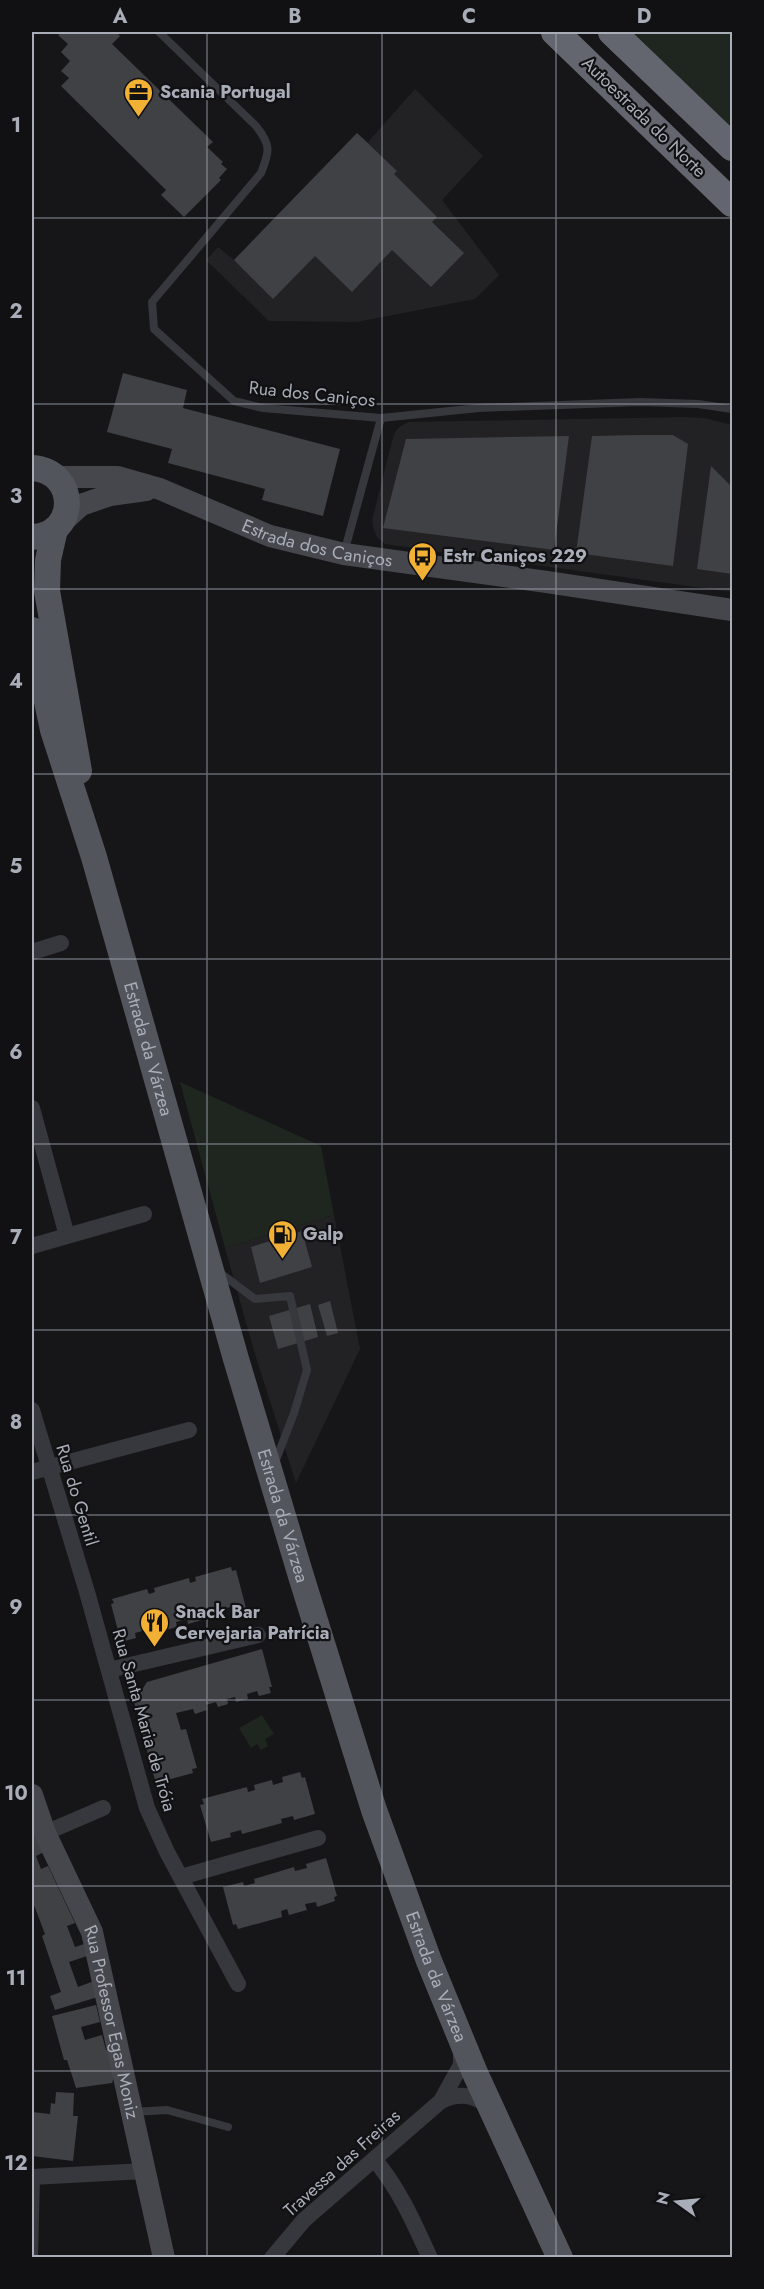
<svg xmlns="http://www.w3.org/2000/svg" width="764" height="2289" font-family="Jost,sans-serif">
  <style>
    .built { fill: #222225 }
    .green { fill: #1e261f }
    .building { fill: #404145 }
    .lines { fill: none; stroke-linecap: round; stroke-linejoin: round }
    .lane { stroke: #37383d; stroke-width: 8 }
    .street { stroke: #37383d; stroke-width: 16 }
    .secondary { stroke: #45474d; stroke-width: 22 }
    .primary { stroke: #53555c; stroke-width: 26 }
    .highway { stroke: #63666e; stroke-width: 28 }
    .grid { fill: none; stroke: #a8adb8; stroke-width: 1.5; stroke-opacity: 0.55 }
    .labels { text-anchor: middle; stroke-width: 4.5; stroke-linejoin: round; paint-order: stroke }
    .poi-label { font-size: 18px; font-weight: bold; fill: #a8adb8; stroke: #111113; text-anchor: start }
    .street-label { font-size: 18px; fill: #a8adb8; stroke: #111113 }
    .neatline { fill: none; stroke: #a8adb8; stroke-width: 2 }
    .grid-label { font-size: 20px; text-anchor: middle; font-weight: bold; fill: #a8adb8 }
  </style>
  <rect width="100%" height="100%" fill="#161618"/>
  <path class="built" d="M415,89L483,156L442,200L499,275L475,299L357,322L269,321L206,260L218,247L234,260L357,133L368,142Z
    M686,417L704,418L732,425V592L391,545L385,544L377,537L373,527L372,520L394,434L398,428L408,422Z
    M334,1215L360,1349L296,1483L255,1354L225,1248Z"/>
  <path class="green" d="M621,32H732V127Z
    M180,1082L321,1146L334,1215L225,1248Z
    M262,1715L274,1734L265,1739L268,1746L261,1750L257,1744L251,1748L239,1728Z"/>
  <path class="building" d="M62,32H116L120,36L112,44L213,142L207,147L223,162L221,164L227,169L219,178L221,180L184,217L161,195L166,190L61,86L69,78L61,71L70,61L61,52L68,44L58,35Z
    M357,133L397,171L394,174L437,217L432,222L464,253L431,287L392,250L352,292L315,256L273,299L234,260Z
    M123,373L187,390L183,408L340,449L323,516L262,500L265,489L168,463L172,449L107,432Z
    M640,435H673L688,444L673,566L576,553L592,436Z
    M569,436L554,550L383,528L406,439Z
    M711,466L732,487V574L697,569Z
    M302,1231L312,1267L260,1283L251,1247Z
    M330,1301L338,1333L327,1336L318,1305Z
    M310,1304L318,1337L278,1349L269,1316Z
    M231,1567L232,1571L236,1570L246,1608L231,1612L230,1607L218,1611L219,1615L188,1624L187,1619L176,1622L177,1627L147,1635L146,1630L135,1633L136,1638L121,1642L111,1604L114,1603L112,1599L147,1589L149,1594L155,1592L154,1588L189,1578L190,1583L196,1581L195,1577Z
    M262,1649L272,1687H269L271,1693L259,1696L257,1691L247,1694L248,1699L236,1702L235,1697L227,1699L228,1704L218,1707L216,1702L206,1705L207,1710L195,1714L193,1709L176,1713L181,1730L186,1729L197,1768L192,1769L193,1773L156,1783L151,1766L155,1765L152,1753L148,1754L134,1702L147,1682Z
    M300,1772L302,1778L305,1777L315,1814L294,1820L293,1816L281,1819L282,1823L242,1834L241,1830L230,1833L231,1837L211,1842L200,1805L204,1804L202,1799L247,1787L248,1792L255,1790L254,1785L272,1780L273,1785L283,1782L282,1777Z
    M32,1822L44,1852L36,1856L41,1869L48,1866L75,1923L67,1926L75,1947L84,1944L87,1956L69,1962L78,1987L94,1981L98,1997L55,2010L50,1996L61,1992L42,1936L45,1934L32,1900Z
    M326,1858L337,1896L334,1897L335,1901L317,1907L316,1902L305,1904L307,1910L289,1915L287,1909L281,1911L282,1917L238,1929L236,1924L233,1925L223,1887L243,1882L244,1886L255,1883L254,1879L294,1867L295,1871L307,1868L306,1864Z
    M96,2005L100,2022L81,2027L85,2040L102,2035L106,2050L109,2049L114,2077L112,2083L76,2088L67,2060H64L52,2016Z
    M56,2092L74,2093L73,2116H78L73,2161L32,2156V2112L50,2114L51,2103L55,2104Z"/>
  <g class="lines">
    <path class="lane" d="M159,32L256,126C271,145 270,151 261,173L152,302L154,329L234,401L263,408L381,418L479,408L640,402L698,404L732,409
      M344,553L381,418
      M219,1272L255,1299L290,1296L307,1370L294,1413L274,1465
      M133,2112L167,2110L228,2127
      M34,2258L36,2177"/>
    <path class="street" d="M32,952L61,943
      M32,1108L67,1236
      M32,1246L144,1214
      M32,1410L87,1592L147,1808L167,1852L238,1984
      M32,1472L189,1430
      M109,1670L258,1635
      M45,1833L103,1808
      M181,1877L318,1838
      M441,2101L461,2065V2047
      M374,2159C399,2188 414,2223 430,2258
      M32,2177L145,2171
      M272,2258L304,2220L441,2101C460,2092 474,2095 490,2107"/>
    <g class="secondary">
      <path id="s1" d="M56,477H118L160,489L270,536L344,554L547,582L732,610"/>
      <path d="M60,524L81,505L110,495L146,490"/>
      <path id="s2" d="M32,1795L45,1833L92,1932L164,2258"/>
    </g>
    <g class="primary">
      <path d="M32,468C79,471 78,536 32,537"/>
      <path d="M55,529L48,560L47,591L79,771"/>
      <path id="s3" d="M32,630L53,730L94,857L236,1359L301,1576L374,1810L429,1961L475,2073L560,2258"/>
    </g>
    <path class="highway" d="M555,32L732,203
      M612,32L732,147"/>
  </g>
  <path class="grid" d="M207,32V2258M382,32V2258M556,32V2258M32,218H732M32,404H732M32,589H732M32,774H732M32,959H732M32,1144H732M32,1330H732M32,1515H732M32,1700H732M32,1886H732M32,2071H732"/>
  <defs>
    <symbol id="office-pin" viewBox="-11 -11 22 30"><path d="M0 17L-7.5 6A9.5 9.5 0 1 1 7.5 6Z" fill="#f2b134" stroke="#111113"/><path d="M-6-3h4V-5.5h4V-3h4V5H-6ZM-1-4.5V-3h2v-1.5ZM-6 0V1H6V0Z" fill="#111"/></symbol>
    <symbol id="bus-pin" viewBox="-11 -11 22 30"><path d="M0 17L-7.5 6A9.5 9.5 0 1 1 7.5 6Z" fill="#f2b134" stroke="#111113"/><path d="M-5-6H5V4H4V6H2V4H-2V6H-4V4H-5ZM-3.5-4V0h7V-4ZM-3.5 1.2v1.5H-2V1.2ZM2 1.2v1.5H3.5V1.2Z" fill="#111"/></symbol>
    <symbol id="fuel-pin" viewBox="-11 -11 22 30"><path d="M0 17L-7.5 6A9.5 9.5 0 1 1 7.5 6Z" fill="#f2b134" stroke="#111113"/><path d="M-5.5-6h7V0h2V4h1.3V-2.5L3-4.5l.8-.8L6-3V5H2.5V1h-1V6h-7ZM-4.2-4.7v3.2H.2V-4.7Z" fill="#111"/></symbol>
    <symbol id="restaurant-pin" viewBox="-11 -11 22 30"><path d="M0 17L-7.5 6A9.5 9.5 0 1 1 7.5 6Z" fill="#f2b134" stroke="#111113"/><path d="M-5-6h1v4h1v-4h1v4h1v-4h1v5L-1.5 .5V6h-2V.5L-5-1ZM5-6V6H3V1.5H1.5Q1.5-4 5-6Z" fill="#111"/></symbol>
  </defs>
  <g fill-rule="evenodd">
    <use href="#office-pin" x="122" y="76" width="33" height="45"/>
    <use href="#bus-pin" x="406" y="540" width="33" height="45"/>
    <use href="#fuel-pin" x="266" y="1218" width="33" height="45"/>
    <use href="#restaurant-pin" x="138" y="1606" width="33" height="45"/>
  </g>
  <g class="labels">
    <g class="poi-label">
      <text x="160" y="98">Scania Portugal</text>
      <text x="443" y="562">Estr Caniços 229</text>
      <text x="303" y="1240">Galp</text>
      <text x="175" y="1618">Snack Bar<tspan x="175" dy="21">Cervejaria Patrícia</tspan></text>
    </g>
    <g class="street-label">
      <text transform="translate(644 117) rotate(44)" y="6">Autoestrada do Norte</text>
      <text transform="translate(312 394) rotate(6)" y="6">Rua dos Caniços</text>
      <text dy="6" stroke="none"><textPath href="#s1" startOffset="273">Estrada dos Caniços</textPath></text>
      <text dy="6" stroke="none"><textPath href="#s3" startOffset="435">Estrada da Várzea</textPath></text>
      <text transform="translate(77 1495) rotate(73)" y="6">Rua do Gentil</text>
      <text dy="6" stroke="none"><textPath href="#s3" startOffset="921">Estrada da Várzea</textPath></text>
      <text transform="translate(144 1720) rotate(74)" y="6">Rua Santa Maria de Tróia</text>
      <text dy="6" stroke="none"><textPath href="#s3" startOffset="1407">Estrada da Várzea</textPath></text>
      <text dy="6" stroke="none"><textPath href="#s2" startOffset="242">Rua Professor Egas Moniz</textPath></text>
      <text transform="translate(342 2163) rotate(-42)" y="6">Travessa das Freiras</text>
    </g>
  </g>
  <rect width="764" height="2289" fill="none" stroke="#111113" stroke-width="66"/>
  <g transform="translate(677 2202) rotate(285)" stroke="#111113" stroke-width="4.5" paint-order="stroke">
  <path d="M0-4.5L10 22L0 15L-10 22Z" fill="#a8adb8"/>
  <text y="-9" font-size="16" font-weight="bold" text-anchor="middle" fill="#a8adb8">N</text>
  </g>
  <rect x="33" y="33" width="698" height="2223" class="neatline"/>
  <g class="grid-label">
    <text x="120" y="23">A</text>
    <text x="295" y="23">B</text>
    <text x="469" y="23">C</text>
    <text x="644" y="23">D</text>
    <text x="16" y="132">1</text>
    <text x="16" y="318">2</text>
    <text x="16" y="503">3</text>
    <text x="16" y="688">4</text>
    <text x="16" y="873">5</text>
    <text x="16" y="1059">6</text>
    <text x="16" y="1244">7</text>
    <text x="16" y="1429">8</text>
    <text x="16" y="1614">9</text>
    <text x="16" y="1800">10</text>
    <text x="16" y="1985">11</text>
    <text x="16" y="2170">12</text>
  </g>
</svg>
